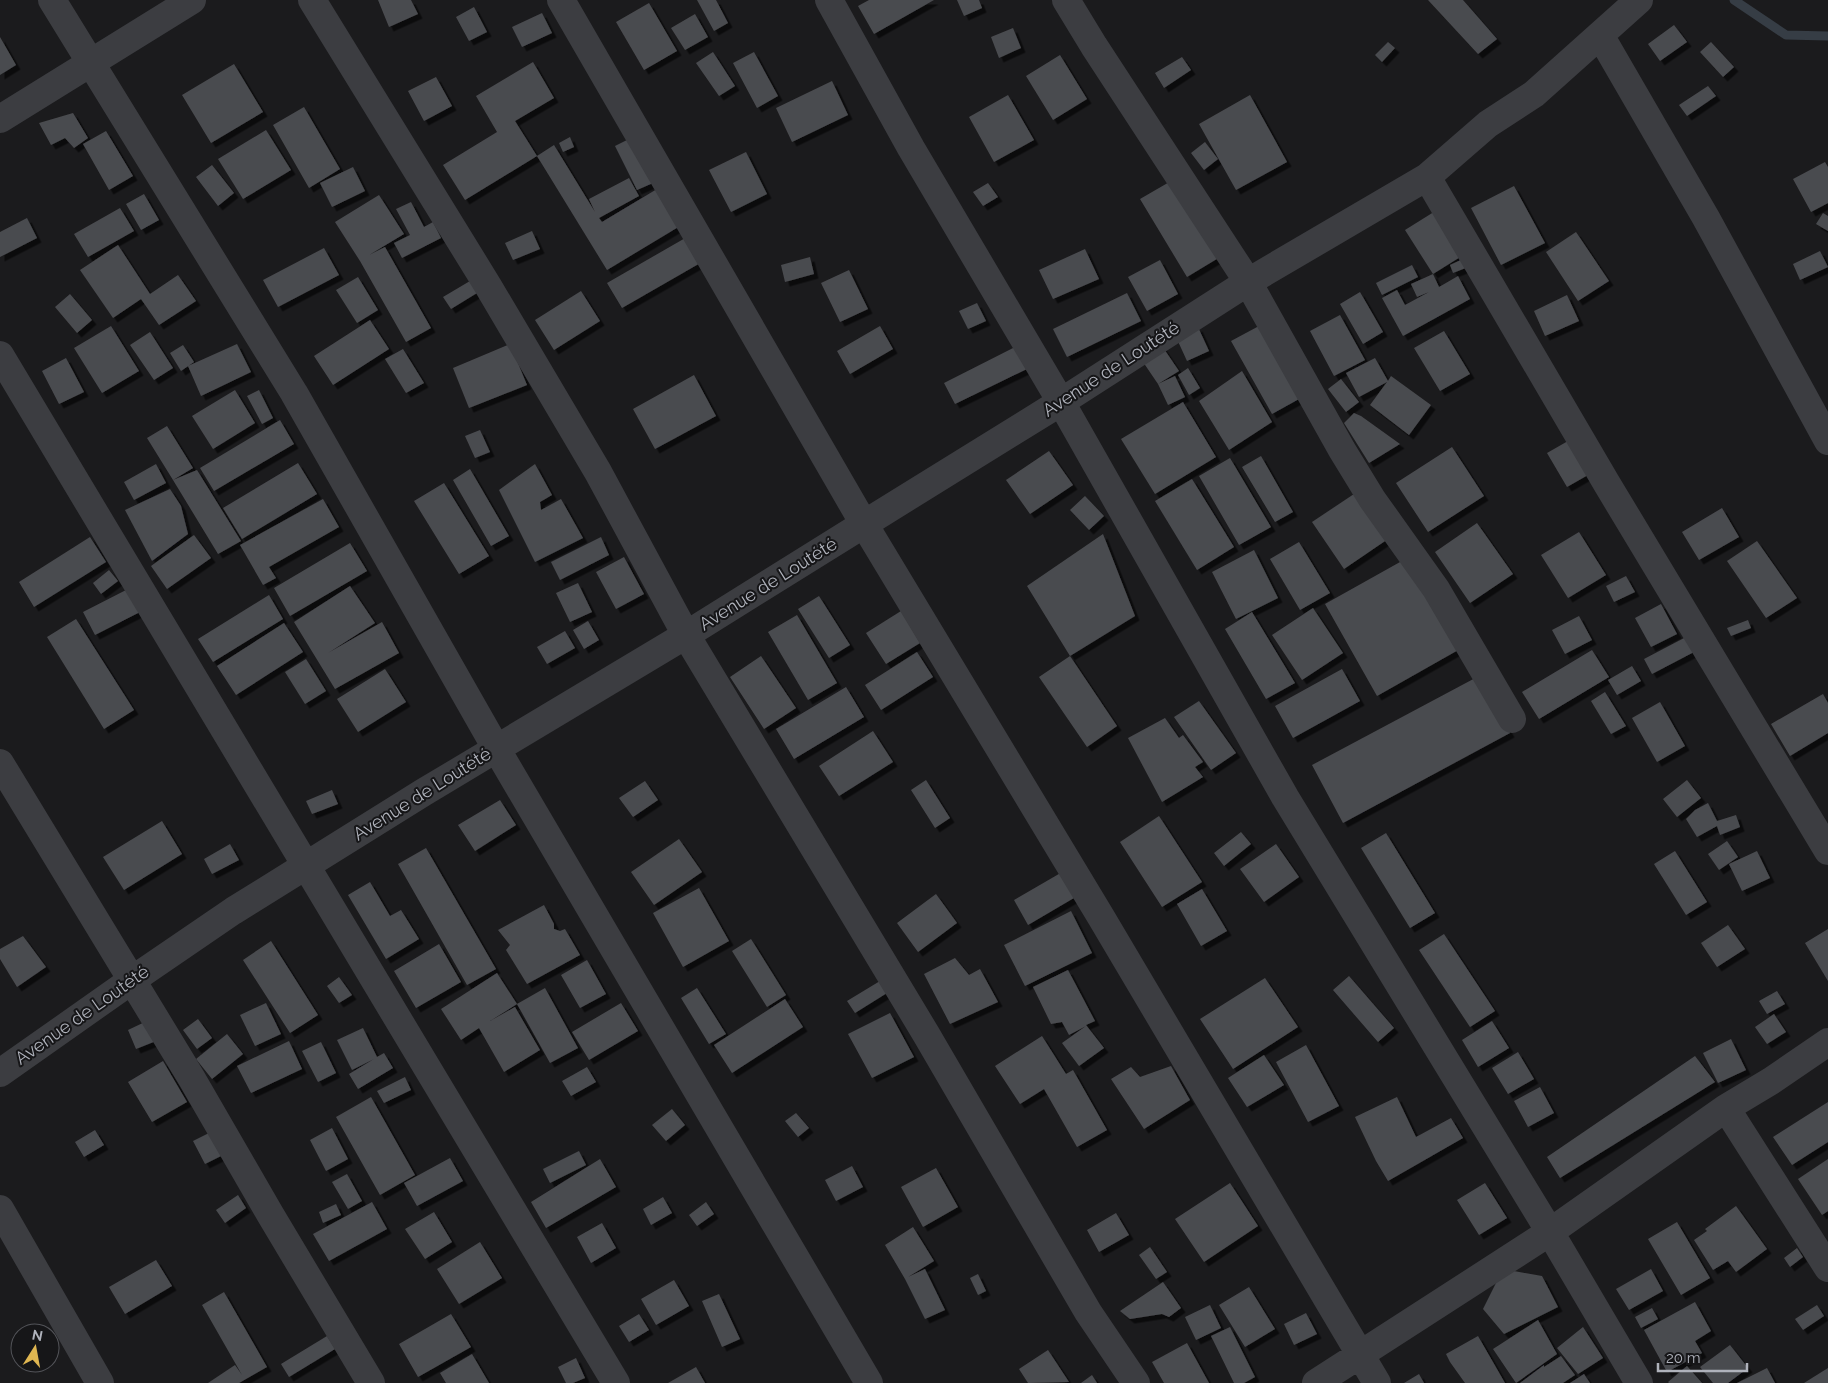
<svg xmlns="http://www.w3.org/2000/svg" width="1828" height="1383" font-family="Raleway,sans-serif">
  <style>
    .lines { fill: none; stroke-linecap: round; stroke-linejoin: round }
    .stream { stroke: #363d45; stroke-width: 9 }
    .building { fill: #4a4b4f; filter: url(#shadow) }
    .street { stroke: #3c3d41; stroke-width: 28 }
    .labels { text-anchor: middle; stroke-width: 4; stroke-linejoin: round; paint-order: stroke }
    .street-label { font-size: 18px; fill: #afb2bb; stroke: #161618 }
  </style>
  <defs>
    <filter id="shadow"><feDropShadow dx="4.5" dy="4.5" stdDeviation="0" flood-color="#0009"/></filter>
  </defs>
  <rect width="100%" height="100%" fill="#1b1b1d"/>
  <g class="lines">
    <path class="stream" d="M1734,0L1786,35L1828,36"/>
  </g>
  <path class="building" d="M378,0H411L418,14L389,27Z
    M697,0H716L728,23L714,31Z
    M869,0H934L874,34L858,6Z
    M957,0H979L982,8L964,16Z
    M1428,0H1463L1497,39L1478,54Z
    M649,3L677,51L644,70L616,22Z
    M474,7L487,32L469,41L456,17Z
    M542,13L552,33L522,47L512,27Z
    M695,14L708,37L685,50L671,28Z
    M1674,25L1687,42L1660,61L1648,44Z
    M1013,28L1021,48L999,58L991,37Z
    M0,37L16,65L0,75Z
    M1388,42L1395,48L1382,62L1375,55Z
    M1711,42L1734,67L1723,77L1700,52Z
    M713,52L735,86L719,96L696,63Z
    M754,52L778,96L757,108L733,63Z
    M1060,55L1087,99L1053,120L1026,76Z
    M1182,57L1191,70L1164,88L1155,73Z
    M533,62L554,98L515,121L537,156L465,200L443,165L497,132L476,96Z
    M234,64L263,112L211,143L182,95Z
    M436,77L452,106L424,121L408,91Z
    M832,81L848,115L792,142L776,108Z
    M1708,86L1716,96L1687,116L1679,105Z
    M1008,95L1034,140L994,162L969,117Z
    M1250,95L1287,162L1236,190L1199,124Z
    M304,107L340,169L309,188L273,125Z
    M73,113L88,138L74,148L65,138L51,145L39,123Z
    M266,130L291,170L243,199L218,159Z
    M106,131L133,176L109,190L83,144Z
    M570,137L574,147L563,152L559,143Z
    M631,138L653,183L637,190L615,146Z
    M1205,142L1218,159L1204,170L1191,153Z
    M554,145L595,212L589,199L629,178L639,196L599,218L602,222L657,189L680,226L607,270L537,156Z
    M746,152L767,194L731,212L709,170Z
    M1825,162L1828,167V203L1811,212L1793,179Z
    M212,165L234,193L218,206L196,177Z
    M353,167L365,191L332,207L320,183Z
    M1178,177L1225,254L1187,277L1140,199Z
    M988,183L998,197L983,206L973,192Z
    M1514,186L1545,243L1501,265L1471,208Z
    M144,194L159,220L141,230L126,204Z
    M379,195L404,234L369,255L385,247L431,328L406,342L360,261L335,222Z
    M411,202L424,227L433,222L441,238L402,258L394,243L410,235L396,209Z
    M120,208L134,231L88,257L74,234Z
    M1437,210L1465,254L1433,274L1439,287L1458,276L1470,299L1403,336L1382,298L1397,290L1405,305L1429,292L1417,297L1411,284L1433,274L1405,230Z
    M1823,213L1828,216V231L1816,224Z
    M27,218L37,238L0,257V232Z
    M532,231L540,249L513,260L505,243Z
    M1576,232L1609,281L1578,301L1546,252Z
    M687,237L702,262L622,308L607,283Z
    M118,245L150,294L178,275L196,301L159,325L141,299L113,318L80,270Z
    M324,248L339,275L278,307L263,280Z
    M1085,249L1099,279L1053,299L1039,270Z
    M1820,251L1828,267L1800,280L1793,264Z
    M810,257L814,274L785,282L781,265Z
    M1465,258L1468,267L1453,273L1450,265Z
    M1160,260L1178,294L1147,311L1128,277Z
    M1412,265L1418,277L1382,295L1376,283Z
    M849,270L868,309L840,322L821,283Z
    M358,277L378,310L357,323L336,290Z
    M470,281L477,293L451,309L443,297Z
    M581,291L600,321L554,350L535,320Z
    M1360,292L1383,332L1363,344L1340,304Z
    M1127,293L1141,321L1067,357L1053,329Z
    M70,294L92,320L77,333L55,307Z
    M1567,295L1579,321L1545,336L1534,311Z
    M977,303L986,321L968,329L959,311Z
    M1340,315L1365,360L1334,376L1310,331Z
    M370,320L389,349L333,385L314,356Z
    M111,326L139,371L102,393L74,348Z
    M880,326L893,349L850,374L837,351Z
    M1259,326L1299,399L1272,414L1231,341Z
    M1198,327L1209,351L1187,361L1176,337Z
    M1444,331L1470,374L1440,391L1414,348Z
    M150,332L173,368L154,380L130,345Z
    M237,344L251,372L201,396L188,366Z
    M510,344L527,385L469,408L453,368Z
    M183,345L194,362L181,371L170,353Z
    M1019,345L1031,367L955,404L944,383Z
    M1162,346L1179,371L1158,384L1141,359Z
    M403,349L424,383L406,393L385,359Z
    M66,358L84,392L59,404L42,371Z
    M1375,358L1388,381L1391,376L1431,405L1409,435L1370,405L1387,382L1359,397L1346,373Z
    M1188,368L1200,388L1189,395L1178,375Z
    M1242,371L1272,422L1229,450L1199,401Z
    M694,375L716,416L655,449L633,409Z
    M1175,376L1185,397L1168,405L1158,384Z
    M1341,379L1359,402L1346,412L1328,389Z
    M235,390L255,423L213,449L192,416Z
    M259,390L273,418L262,424L247,396Z
    M1183,402L1216,457L1155,494L1121,439Z
    M1354,413L1361,416L1400,444L1369,463L1344,423Z
    M280,420L294,444L214,491L200,468Z
    M167,426L193,468L173,480L147,438Z
    M480,430L490,452L475,458L465,436Z
    M1575,437L1595,471L1567,487L1547,453Z
    M1452,447L1484,496L1428,532L1396,483Z
    M1049,451L1073,485L1030,514L1006,480Z
    M1261,456L1293,512L1275,522L1242,467Z
    M1230,458L1271,527L1239,545L1199,476Z
    M298,463L317,494L242,539L223,508Z
    M156,464L166,483L134,500L124,482Z
    M535,464L552,495L540,502L541,510L561,499L583,538L535,562L499,490Z
    M470,469L509,536L491,546L453,480Z
    M197,470L241,541L218,554L173,480Z
    M1192,479L1234,547L1197,570L1155,501Z
    M444,483L489,556L459,574L414,501Z
    M170,489L181,506L188,534L152,561L125,510Z
    M1357,492L1388,539L1344,569L1312,522Z
    M1085,496L1104,516L1089,530L1070,510Z
    M323,499L339,527L269,567L276,578L263,585L240,545Z
    M1722,508L1739,537L1699,560L1682,532Z
    M1477,523L1513,574L1470,603L1435,552Z
    M1579,532L1606,575L1568,598L1541,555Z
    M1103,534L1135,616L1070,656L1027,586Z
    M194,535L211,558L167,589L151,566Z
    M90,537L106,562L34,607L19,582Z
    M601,537L609,555L560,580L551,562Z
    M1757,541L1797,598L1766,618L1727,561Z
    M1299,542L1330,593L1300,610L1270,559Z
    M350,543L367,571L290,616L274,588Z
    M1254,550L1278,598L1236,619L1212,572Z
    M624,557L644,594L616,609L596,572Z
    M1409,557L1460,649L1377,696L1325,604Z
    M109,570L118,581L101,594L93,583Z
    M1626,576L1635,592L1614,602L1606,586Z
    M578,583L592,612L570,622L556,593Z
    M350,586L375,623L328,653L382,622L399,653L335,689L294,622Z
    M128,589L140,612L95,635L83,612Z
    M269,595L283,619L213,662L198,639Z
    M819,596L850,645L829,658L798,609Z
    M1661,604L1677,634L1651,647L1635,618Z
    M1313,608L1343,653L1302,680L1272,635Z
    M901,611L920,643L886,664L866,633Z
    M1252,612L1295,683L1266,699L1225,629Z
    M797,615L837,683L808,700L768,632Z
    M1579,616L1592,640L1565,654L1552,630Z
    M76,619L134,710L104,729L47,637Z
    M1748,620L1751,628L1731,636L1727,628Z
    M588,621L599,640L584,649L573,630Z
    M284,623L303,652L236,695L217,666Z
    M565,631L575,648L547,664L537,647Z
    M1686,637L1694,652L1652,674L1644,659Z
    M1592,650L1609,677L1539,719L1522,692Z
    M917,652L933,677L881,710L865,685Z
    M761,656L796,708L764,729L730,677Z
    M1070,656L1117,726L1087,747L1039,677Z
    M306,659L326,691L305,704L285,672Z
    M1632,666L1641,681L1617,695L1608,680Z
    M385,669L406,702L358,732L337,699Z
    M1342,669L1360,701L1293,738L1275,706Z
    M1479,676L1510,733L1343,823L1312,765Z
    M846,687L864,717L794,759L776,729Z
    M1605,692L1626,726L1611,734L1591,701Z
    M1823,694L1828,703V733L1790,756L1771,724Z
    M1199,701L1236,753L1211,770L1174,717Z
    M1660,702L1685,746L1657,762L1632,718Z
    M1165,718L1179,738L1183,735L1203,762L1195,767L1203,777L1162,802L1128,738Z
    M873,731L893,762L839,796L819,766Z
    M926,780L950,818L935,828L911,790Z
    M1687,780L1701,798L1677,817L1663,799Z
    M645,781L658,800L633,817L619,798Z
    M332,790L338,804L312,814L306,801Z
    M500,800L516,825L475,851L458,825Z
    M1708,803L1717,821L1736,815L1740,827L1720,835L1717,826L1697,837L1686,819L1695,810Z
    M1159,816L1202,882L1162,907L1120,842Z
    M162,821L182,854L124,890L103,857Z
    M1241,832L1251,844L1224,866L1214,853Z
    M1386,833L1435,913L1410,928L1361,848Z
    M679,839L702,872L654,905L631,872Z
    M1727,841L1738,857L1719,870L1708,854Z
    M230,844L239,860L212,874L204,859Z
    M1276,844L1299,877L1264,902L1240,869Z
    M426,848L496,969L467,985L398,864Z
    M1675,851L1707,902L1686,915L1654,864Z
    M1757,851L1770,878L1742,891L1729,864Z
    M1064,871L1079,895L1028,925L1014,900Z
    M370,882L390,916L401,910L419,939L386,959L348,895Z
    M699,888L729,941L683,967L653,913Z
    M1202,889L1227,931L1201,946L1177,904Z
    M936,894L957,923L918,952L897,923Z
    M544,905L554,924V929L560,931L565,929L580,955L527,984L506,950L510,945L498,930Z
    M1071,911L1092,953L1025,986L1004,945Z
    M1728,925L1745,949L1717,967L1701,943Z
    M1828,929V981L1805,943Z
    M1444,934L1495,1011L1470,1027L1419,950Z
    M23,936L46,967L17,987L0,959V949Z
    M751,939L786,995L767,1007L732,951Z
    M271,941L318,1015L290,1033L243,960Z
    M439,944L461,982L416,1008L394,971Z
    M955,958L969,975L980,969L998,1002L950,1024L924,974Z
    M587,960L606,994L580,1008L561,975Z
    M1068,970L1095,1021L1086,1025L1104,1048L1079,1066L1062,1043L1086,1026L1069,1035L1062,1022L1051,1024L1033,987Z
    M497,973L517,1004L490,1021L515,1007L540,1050L504,1072L479,1028L461,1040L441,1009Z
    M1349,976L1394,1028L1378,1042L1333,990Z
    M339,977L352,995L339,1003L327,986Z
    M1265,978L1298,1027L1233,1069L1200,1019Z
    M880,981L887,993L855,1013L847,1001Z
    M545,988L578,1048L550,1063L517,1004Z
    M697,988L726,1034L709,1044L681,998Z
    M1777,991L1785,1004L1767,1014L1759,1001Z
    M785,999L803,1027L732,1073L714,1045Z
    M266,1003L281,1034L255,1046L240,1015Z
    M621,1003L638,1031L589,1060L572,1032Z
    M890,1013L914,1057L872,1078L848,1034Z
    M1774,1014L1786,1032L1767,1044L1755,1027Z
    M198,1019L212,1038L197,1049L183,1030Z
    M147,1021L156,1041L136,1049L128,1030Z
    M1492,1021L1509,1048L1478,1067L1462,1040Z
    M363,1028L377,1057L384,1053L393,1068L358,1089L349,1074L374,1059L352,1070L337,1040Z
    M227,1034L243,1054L212,1079L196,1059Z
    M1042,1036L1066,1074L1073,1070L1107,1130L1077,1147L1044,1089L1020,1104L995,1066Z
    M1731,1039L1746,1070L1718,1083L1703,1053Z
    M289,1041L302,1069L251,1093L237,1066Z
    M321,1042L336,1073L318,1082L302,1051Z
    M1306,1045L1339,1106L1308,1122L1276,1062Z
    M1518,1052L1534,1079L1508,1094L1492,1068Z
    M1264,1055L1284,1085L1247,1107L1228,1078Z
    M1695,1056L1715,1082L1560,1178L1547,1157Z
    M163,1061L187,1102L152,1122L128,1082Z
    M1171,1066L1190,1100L1144,1129L1111,1079L1131,1067L1140,1077Z
    M587,1067L596,1082L571,1096L562,1081Z
    M405,1077L411,1090L384,1103L377,1091Z
    M1540,1087L1554,1113L1528,1127L1514,1101Z
    M371,1097L415,1175L380,1195L336,1117Z
    M1397,1097L1416,1137L1451,1118L1463,1138L1388,1181L1376,1161L1355,1117Z
    M1828,1102V1142L1792,1165L1773,1137Z
    M672,1109L685,1125L666,1141L652,1125Z
    M796,1113L809,1128L798,1137L785,1121Z
    M332,1128L348,1159L326,1171L310,1140Z
    M95,1130L104,1145L84,1157L75,1142Z
    M209,1133L221,1156L205,1164L193,1141Z
    M579,1151L586,1165L550,1183L543,1169Z
    M450,1158L463,1181L417,1206L404,1183Z
    M600,1159L616,1187L546,1228L531,1202Z
    M1828,1159V1211L1822,1215L1798,1179Z
    M852,1166L863,1187L836,1201L825,1180Z
    M936,1168L958,1207L923,1227L901,1187Z
    M347,1174L362,1201L348,1209L332,1182Z
    M1230,1183L1258,1226L1204,1262L1175,1219Z
    M1485,1183L1507,1218L1479,1235L1457,1200Z
    M238,1195L246,1208L225,1223L216,1210Z
    M663,1197L672,1213L651,1225L643,1209Z
    M372,1202L387,1229L329,1261L313,1234Z
    M706,1202L714,1214L697,1226L689,1215Z
    M336,1204L341,1215L323,1223L319,1212Z
    M1736,1206L1767,1249L1736,1272L1728,1261L1713,1270L1694,1240L1707,1231L1705,1229Z
    M434,1212L452,1242L425,1259L405,1229Z
    M1116,1213L1129,1235L1099,1252L1087,1230Z
    M1677,1222L1710,1278L1681,1295L1648,1239Z
    M602,1223L616,1248L591,1263L577,1237Z
    M913,1227L934,1261L908,1277L925,1269L945,1310L925,1319L905,1279L885,1245Z
    M480,1242L502,1278L459,1304L437,1269Z
    M1150,1247L1167,1272L1156,1279L1139,1255Z
    M1797,1248L1803,1257L1790,1267L1784,1258Z
    M156,1260L172,1286L125,1314L109,1287Z
    M1503,1269L1542,1276L1558,1307L1504,1334L1483,1309Z
    M1651,1269L1663,1291L1629,1310L1616,1289Z
    M978,1274L986,1291L978,1295L970,1278Z
    M674,1280L689,1306L656,1325L641,1299Z
    M1163,1282L1181,1308L1169,1317L1162,1314L1130,1319L1120,1311Z
    M1249,1287L1275,1329L1245,1347L1219,1305Z
    M224,1292L267,1367L239,1383H208L235,1365L242,1375L202,1305Z
    M719,1294L740,1339L722,1347L702,1301Z
    M1695,1302L1711,1331L1695,1341L1702,1353L1667,1372L1644,1330Z
    M1210,1305L1221,1328L1196,1340L1185,1317Z
    M1817,1305L1824,1316L1803,1330L1795,1319Z
    M1652,1308L1658,1319L1641,1328L1635,1317Z
    M1306,1313L1317,1334L1294,1345L1284,1324Z
    M451,1314L471,1347L418,1377L399,1344Z
    M639,1314L649,1330L629,1342L619,1326Z
    M1538,1320L1557,1354L1516,1383L1493,1349Z
    M1230,1327L1255,1377L1244,1383H1234L1211,1336Z
    M1583,1327L1603,1358L1578,1374L1557,1348Z
    M327,1336L335,1349L289,1377L281,1364Z
    M1478,1336L1505,1383H1465L1450,1362L1446,1354Z
    M1187,1343L1209,1383H1164L1152,1362Z
    M1730,1345L1748,1368L1728,1383H1713L1700,1367Z
    M1048,1350L1069,1382L1028,1383L1019,1369Z
    M472,1354L489,1383H446L440,1373Z
    M1561,1356L1575,1375L1563,1383H1520L1544,1365V1367Z
    M576,1358L585,1378L573,1383H566L558,1367Z
    M1687,1366L1702,1383H1669L1668,1382Z
    M696,1367L705,1383H668Z
    M1767,1368L1775,1383H1737Z
    M1828,1368V1383H1804Z
    M1419,1374L1424,1383H1404Z
    M1584,1374L1590,1383H1570Z
    M1092,1375L1097,1383H1081Z"/>
  <g class="lines">
    <path class="street" d="M52,0L294,393L496,748L869,1383
      M312,0L488,286L598,472L686,635L926,1034L1088,1312L1136,1383
      M561,0L864,524L1101,917L1377,1383
      M829,0L911,148L1061,402L1285,797L1550,1232L1639,1383
      M1066,0L1094,46L1248,282L1342,450L1372,499L1436,589L1512,719
      M1600,35L1706,218L1828,441
      M0,119L192,0
      M1427,177L1607,484L1828,851
      M0,355L616,1383
      M0,763L192,1079L270,1214L371,1383
      M0,1073L132,980L233,911L424,792L686,635L864,524L1061,402L1248,282L1427,177L1488,124L1534,94L1639,0
      M1726,1108L1828,1268
      M0,1209L100,1383
      M1316,1383L1550,1232L1726,1108L1771,1081L1828,1042"/>
  </g>
  <g class="labels">
    <g class="street-label">
      <text transform="translate(1111 369) rotate(-33)" y="6">Avenue de Loutété</text>
      <text transform="translate(768 584) rotate(-32)" y="6">Avenue de Loutété</text>
      <text transform="translate(422 794) rotate(-32)" y="6">Avenue de Loutété</text>
      <text transform="translate(82 1015) rotate(-35)" y="6">Avenue de Loutété</text>
    </g>
  </g>
  <g transform="translate(35 1348) rotate(11)"><circle r="24" fill="#161618" stroke="#535459"/>
  <path d="M0-4L9 19L0 12L-9 19Z" fill="#dfb651"/>
  <text y="-8" font-size="14" font-weight="bold" text-anchor="middle" fill="#afb2bb">N</text>
  </g>
  <path d="M1658 1363v8h89v-8" fill="none" stroke="#afb2bb" stroke-width="2.5"/>
  <text x="1666" y="1363" font-size="15" fill="#afb2bb" stroke="#161618" stroke-width="4" paint-order="stroke">20 m</text>
</svg>
